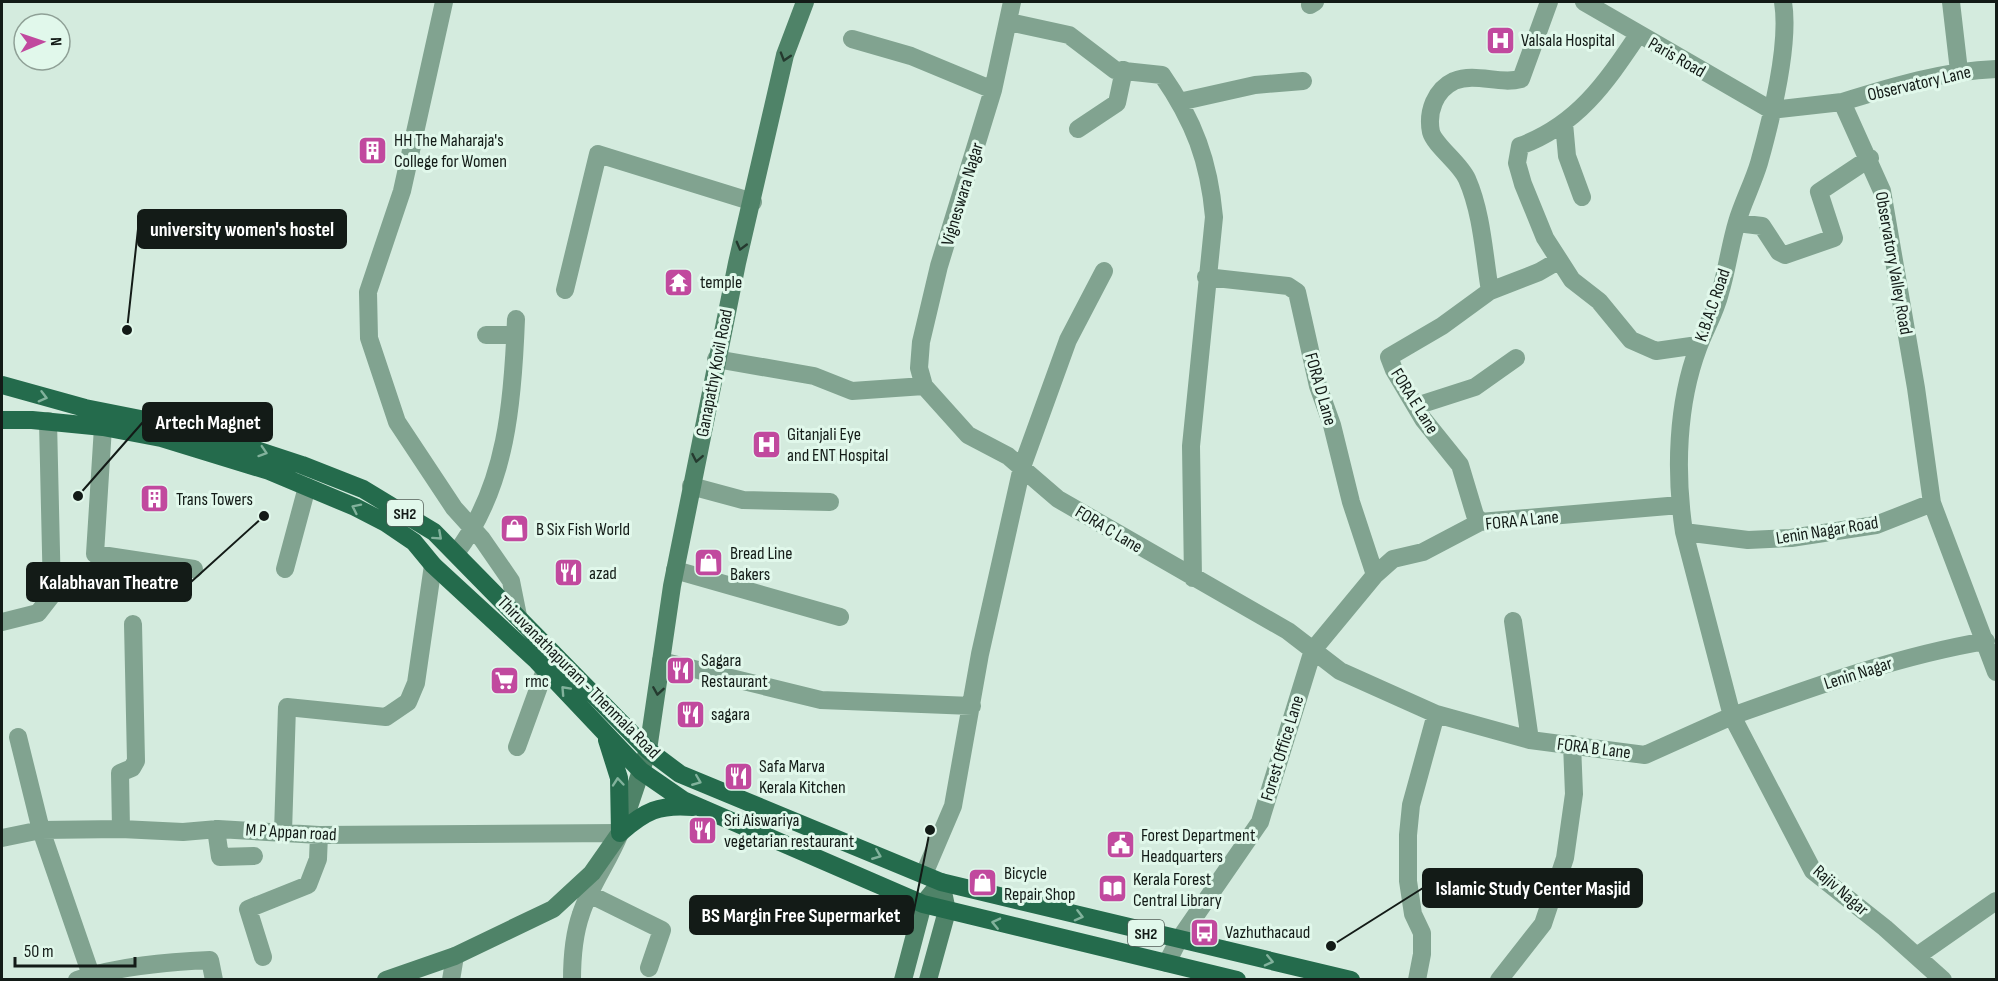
<svg xmlns="http://www.w3.org/2000/svg" width="1998" height="981" font-family="'Sofia Sans Condensed',sans-serif">
  <style>
    .lines { fill: none; stroke-linecap: round; stroke-linejoin: round }
    .street { stroke: #81a390; stroke-width: 18 }
    .secondary { stroke: #4f8368; stroke-width: 18 }
    .primary { stroke: #246b4c; stroke-width: 18 }
    .oneway { stroke: #253a2f }
    .oneway2 { stroke: #82b29c }
    .labels { text-anchor: middle; stroke-width: 6; stroke-linejoin: round; paint-order: stroke }
    .shield { fill: #e1f8eb; stroke: #515d57; stroke-width: 1.5 }
    .shield-label { font-size: 16px; font-weight: bold; fill: #131b17 }
    .poi-label { font-size: 18px; fill: #131b17; stroke: #e1f8eb; text-anchor: start }
    .street-label { font-size: 18px; fill: #131b17; stroke: #e1f8eb }
    .leader { fill: none; stroke: #131b17; stroke-width: 2 }
    .callout-dot { fill: #131b17; stroke: #e1f8eb; stroke-width: 2 }
    .callout { fill: #131b17; stroke: #131b17; stroke-width: 2 }
    .callout-label { font-size: 20px; text-anchor: middle; font-weight: bold; fill: #fff }
  </style>
  <rect width="100%" height="100%" fill="#d4ebde"/>
  <g class="lines">
    <path class="street" d="M444,2L402,191L368,292L369,338L397,422L454,508L482,539L511,581L518,616
      M1012,2L993,90L939,266L921,342L919,368L924,386L968,435L1008,456L1058,499L1288,631L1340,671L1436,714L1530,740L1645,755L1732,716L1684,532C1675,472 1677,404 1698,348C1705,329 1715,313 1720,293C1727,270 1730,245 1737,222C1743,202 1753,183 1759,163C1771,120 1790,44 1783,2
      M1584,2L1771,110
      M1951,2L1959,71
      M1310,5L1315,2
      M1009,22L1069,35L1115,70L1162,75C1194,121 1209,161 1214,217L1191,446L1193,578
      M1638,35C1605,84 1577,125 1520,146L1517,163L1523,184L1545,238L1572,280L1599,301L1631,340L1656,351L1698,345
      M852,39L911,56L993,90
      M1179,102L1255,85L1303,81
      M1842,102C1894,86 1943,71 1996,69
      M1771,110L1842,102L1882,191L1916,388L1932,503L1996,672
      M1564,123L1567,156L1582,197
      M1078,129L1117,103L1124,70
      M1737,223L1762,226L1779,252L1785,255L1834,238L1819,192L1870,158
      M1206,277L1288,286L1297,292L1318,386L1332,425L1351,502L1375,575
      M565,290L598,154L753,202
      M1490,291C1484,255 1482,213 1467,179C1460,163 1435,146 1431,132C1427,112 1435,90 1454,81C1476,72 1499,85 1521,79L1549,2
      M486,335H515
      M716,359L814,376L852,391L924,386
      M1416,406L1475,387L1516,358
      M103,427L95,554L194,569
      M691,486L743,500L830,502
      M1480,522L1475,515L1460,465L1423,419L1394,370L1389,357L1442,326L1490,291L1539,272L1558,261
      M1684,532L1748,540L1791,538L1876,525L1932,503
      M456,553C507,486 513,400 516,319
      M285,569L307,487
      M675,570L840,617
      M1513,621L1530,740
      M2,622L38,613L52,595L48,421
      M661,661L821,700L972,706
      M18,737L41,830L91,975
      M517,747L545,670
      M121,829L120,773L132,768L136,761L133,624
      M216,829L220,857L254,856
      M283,832L287,707L386,717L408,702L416,683L433,565
      M2,838L41,830L121,829L183,832L218,829L319,835L620,833C609,861 590,886 581,914C574,934 572,959 572,980
      M924,874L953,806L980,654L1022,467L1068,340L1104,271
      M589,894L662,930L649,968
      M1917,956L1996,901
      M263,957L248,909L308,885L318,859L319,835
      M1167,963L1178,941L1260,822L1313,650L1375,575L1393,559L1423,552L1480,522L1680,505
      M77,980C118,966 167,962 210,960L214,980
      M451,980L455,956
      M1417,980L1422,954V933L1413,914L1408,881V835L1411,805L1436,714
      M1499,980L1543,924L1565,858L1574,794L1572,744
      M1943,980L1885,928L1813,871L1732,716C1816,686 1898,656 1986,641"/>
    <path class="secondary" d="M386,980L455,956L553,909L592,873L620,833L648,750L672,586L737,263L785,55L805,2
      M903,980L923,904L941,882
      M928,980L947,911L941,882"/>
    <path class="primary" d="M2,385L85,408L196,430L302,465L363,489L434,532L648,750L680,774L941,882L1351,980
      M2,420H32L103,427L161,438L269,471L355,507L386,523L414,542L433,565L537,661L641,771L683,800L923,904L1237,980
      M607,740L619,778L620,833
      M620,833C645,811 659,804 693,807"/>
  </g>
  <defs><path id="oneway-chevron" d="M-2-3.5L2.5 0L-2 3.5" fill="none" stroke-width="1.6" stroke-linecap="round" stroke-linejoin="round" transform="scale(1.5)"/></defs>
  <g class="oneway">
    <use href="#oneway-chevron" transform="translate(785 57) rotate(107)"/>
    <use href="#oneway-chevron" transform="translate(741 246) rotate(105)"/>
    <use href="#oneway-chevron" transform="translate(697 458) rotate(101)"/>
    <use href="#oneway-chevron" transform="translate(658 691) rotate(99)"/>
  </g>
  <g class="oneway2">
    <use href="#oneway-chevron" transform="translate(43 397) rotate(15)"/>
    <use href="#oneway-chevron" transform="translate(263 452) rotate(18)"/>
    <use href="#oneway-chevron" transform="translate(356 508) rotate(-154)"/>
    <use href="#oneway-chevron" transform="translate(438 536) rotate(42)"/>
    <use href="#oneway-chevron" transform="translate(565 690) rotate(-133)"/>
    <use href="#oneway-chevron" transform="translate(697 781) rotate(22)"/>
    <use href="#oneway-chevron" transform="translate(618 782) rotate(-95)"/>
    <use href="#oneway-chevron" transform="translate(877 855) rotate(22)"/>
    <use href="#oneway-chevron" transform="translate(1079 916) rotate(14)"/>
    <use href="#oneway-chevron" transform="translate(996 923) rotate(-167)"/>
    <use href="#oneway-chevron" transform="translate(1269 961) rotate(13)"/>
  </g>
  <defs>
    <symbol id="hospital-square" viewBox="-11 -11 22 22"><rect x="-9" y="-9" width="18" height="18" rx="4" fill="#c1499e" stroke="#e1f8eb"/><path d="M-5-5h3v3.5h4V-5h3V5h-3V1.5h-4V5h-3Z" fill="#fff"/></symbol>
    <symbol id="building-square" viewBox="-11 -11 22 22"><rect x="-9" y="-9" width="18" height="18" rx="4" fill="#c1499e" stroke="#e1f8eb"/><path d="M-4-6H4V6H1V3H-1V6H-4ZM-2.5-4.3h1.7v1.8h-1.7ZM.8-4.3h1.7v1.8H.8ZM-2.5-1h1.7V.8h-1.7ZM.8-1h1.7V.8H.8Z" fill="#fff"/></symbol>
    <symbol id="temple-square" viewBox="-11 -11 22 22"><rect x="-9" y="-9" width="18" height="18" rx="4" fill="#c1499e" stroke="#e1f8eb"/><path d="M0-6L5-2H3V0L6.5 2.5H4V6H1.5V3h-3V6H-4V2.5H-6.5L-3 0V-2H-5Z" fill="#fff"/></symbol>
    <symbol id="shop-square" viewBox="-11 -11 22 22"><rect x="-9" y="-9" width="18" height="18" rx="4" fill="#c1499e" stroke="#e1f8eb"/><path d="M-5-2.5h2.3a2.7 3.5 0 0 1 5.4 0H5L5.5 6h-11ZM-1.5-2.5h3a1.5 2.3 0 0 0-3 0Z" fill="#fff"/></symbol>
    <symbol id="restaurant-square" viewBox="-11 -11 22 22"><rect x="-9" y="-9" width="18" height="18" rx="4" fill="#c1499e" stroke="#e1f8eb"/><path d="M-5-6h1v4h1v-4h1v4h1v-4h1v5L-1.5 .5V6h-2V.5L-5-1ZM5-6V6H3V1.5H1.5Q1.5-4 5-6Z" fill="#fff"/></symbol>
    <symbol id="supermarket-square" viewBox="-11 -11 22 22"><rect x="-9" y="-9" width="18" height="18" rx="4" fill="#c1499e" stroke="#e1f8eb"/><path d="M-6-5.5h2.5l.6 2H6L4.5 2H-2.5L-4.4-4H-6ZM-1.5 3.2a1.3 1.3 0 1 0 .1 0ZM3 3.2a1.3 1.3 0 1 0 .1 0Z" fill="#fff"/></symbol>
    <symbol id="civic-square" viewBox="-11 -11 22 22"><rect x="-9" y="-9" width="18" height="18" rx="4" fill="#c1499e" stroke="#e1f8eb"/><path d="M-.6-6.5H3V-4.5H.6V-3L4-1V1h2V6H-6V1h2V-1L-.6-3ZM-1.2 2.5V6h2.4V2.5Z" fill="#fff"/></symbol>
    <symbol id="library-square" viewBox="-11 -11 22 22"><rect x="-9" y="-9" width="18" height="18" rx="4" fill="#c1499e" stroke="#e1f8eb"/><path d="M-6-4Q-3-5.5-.7-3.5V5Q-3 3-6 4ZM6-4Q3-5.5 .7-3.5V5Q3 3 6 4Z" fill="#fff"/></symbol>
    <symbol id="bus-square" viewBox="-11 -11 22 22"><rect x="-9" y="-9" width="18" height="18" rx="4" fill="#c1499e" stroke="#e1f8eb"/><path d="M-5-6H5V4H4V6H2V4H-2V6H-4V4H-5ZM-3.5-4V0h7V-4ZM-3.5 1.2v1.5H-2V1.2ZM2 1.2v1.5H3.5V1.2Z" fill="#fff"/></symbol>
  </defs>
  <g fill-rule="evenodd">
    <use href="#hospital-square" x="1484" y="24" width="33" height="33"/>
    <use href="#building-square" x="356" y="134" width="33" height="33"/>
    <use href="#temple-square" x="662" y="266" width="33" height="33"/>
    <use href="#hospital-square" x="750" y="428" width="33" height="33"/>
    <use href="#building-square" x="138" y="482" width="33" height="33"/>
    <use href="#shop-square" x="498" y="512" width="33" height="33"/>
    <use href="#shop-square" x="692" y="546" width="33" height="33"/>
    <use href="#restaurant-square" x="552" y="556" width="33" height="33"/>
    <use href="#restaurant-square" x="664" y="654" width="33" height="33"/>
    <use href="#supermarket-square" x="488" y="664" width="33" height="33"/>
    <use href="#restaurant-square" x="674" y="698" width="33" height="33"/>
    <use href="#restaurant-square" x="722" y="760" width="33" height="33"/>
    <use href="#restaurant-square" x="686" y="814" width="33" height="33"/>
    <use href="#civic-square" x="1104" y="828" width="33" height="33"/>
    <use href="#shop-square" x="966" y="866" width="33" height="33"/>
    <use href="#library-square" x="1096" y="872" width="33" height="33"/>
    <use href="#bus-square" x="1188" y="916" width="33" height="33"/>
  </g>
  <g class="labels">
    <g class="shield">
      <rect x="387" y="500" width="36" height="26" rx="4.5"/>
      <rect x="1128" y="920" width="36" height="26" rx="4.5"/>
    </g>
    <g class="shield-label">
      <text x="405" y="519">SH2</text>
      <text x="1146" y="939">SH2</text>
    </g>
    <g class="poi-label">
      <text x="1521" y="46">Valsala Hospital</text>
      <text x="394" y="146">HH The Maharaja's<tspan x="394" dy="21">College for Women</tspan></text>
      <text x="700" y="288">temple</text>
      <text x="787" y="440">Gitanjali Eye<tspan x="787" dy="21">and ENT Hospital</tspan></text>
      <text x="176" y="505">Trans Towers</text>
      <text x="536" y="535">B Six Fish World</text>
      <text x="730" y="559">Bread Line<tspan x="730" dy="21">Bakers</tspan></text>
      <text x="589" y="579">azad</text>
      <text x="701" y="666">Sagara<tspan x="701" dy="21">Restaurant</tspan></text>
      <text x="525" y="687">rmc</text>
      <text x="711" y="720">sagara</text>
      <text x="759" y="772">Safa Marva<tspan x="759" dy="21">Kerala Kitchen</tspan></text>
      <text x="724" y="826">Sri Aiswariya<tspan x="724" dy="21">vegetarian restaurant</tspan></text>
      <text x="1141" y="841">Forest Department<tspan x="1141" dy="21">Headquarters</tspan></text>
      <text x="1004" y="879">Bicycle<tspan x="1004" dy="21">Repair Shop</tspan></text>
      <text x="1133" y="885">Kerala Forest<tspan x="1133" dy="21">Central Library</tspan></text>
      <text x="1225" y="938">Vazhuthacaud</text>
    </g>
    <g class="street-label">
      <text transform="translate(1677 57) rotate(30)" y="6">Paris Road</text>
      <text transform="translate(1919 83) rotate(-13)" y="6">Observatory Lane</text>
      <text transform="translate(962 194) rotate(-73)" y="6">Vigneswara Nagar</text>
      <text transform="translate(1894 263) rotate(80)" y="6">Observatory Valley Road</text>
      <text transform="translate(1712 305) rotate(-71)" y="6">K.B.A.C Road</text>
      <text transform="translate(714 373) rotate(-79)" y="6">Ganapathy Kovil Road</text>
      <text transform="translate(1321 389) rotate(74)" y="6">FORA D Lane</text>
      <text transform="translate(1415 401) rotate(58)" y="6">FORA E Lane</text>
      <text transform="translate(1522 520) rotate(-6)" y="6">FORA A Lane</text>
      <text transform="translate(1109 529) rotate(31)" y="6">FORA C Lane</text>
      <text transform="translate(1827 530) rotate(-9)" y="6">Lenin Nagar Road</text>
      <text transform="translate(1858 673) rotate(-18)" y="6">Lenin Nagar</text>
      <text transform="translate(579 677) rotate(45)" y="6">Thiruvanathapuram - Thenmala Road</text>
      <text transform="translate(1282 748) rotate(-73)" y="6">Forest Office Lane</text>
      <text transform="translate(1594 748) rotate(7)" y="6">FORA B Lane</text>
      <text transform="translate(291 832) rotate(3)" y="6">M P Appan road</text>
      <text transform="translate(1841 890) rotate(41)" y="6">Rajiv Nagar</text>
    </g>
  </g>
  <path class="leader" d="M127 330L138 229M78 496L143 422M264 516L191 582M1331 946L1423 888M930 830L913 915"/>
  <g class="callout-dot">
    <circle cx="127" cy="330" r="6"/>
    <circle cx="78" cy="496" r="6"/>
    <circle cx="264" cy="516" r="6"/>
    <circle cx="1331" cy="946" r="6"/>
    <circle cx="930" cy="830" r="6"/>
  </g>
  <g class="callout">
    <rect x="138" y="210" width="208" height="38" rx="6"/>
    <rect x="143" y="403" width="129" height="38" rx="6"/>
    <rect x="27" y="563" width="164" height="38" rx="6"/>
    <rect x="1423" y="869" width="219" height="38" rx="6"/>
    <rect x="690" y="896" width="223" height="38" rx="6"/>
  </g>
  <g class="callout-label">
    <text x="242" y="236">university women's hostel</text>
    <text x="208" y="429">Artech Magnet</text>
    <text x="109" y="589">Kalabhavan Theatre</text>
    <text x="1533" y="895">Islamic Study Center Masjid</text>
    <text x="801" y="922">BS Margin Free Supermarket</text>
  </g>
  <rect width="1998" height="981" fill="none" stroke="#131b17" stroke-width="6"/>
  <g transform="translate(42 42) rotate(88)"><circle r="28" fill="#e1f8eb" stroke="#8fa096" stroke-width="1.5"/>
  <path d="M0-4.5L10 22L0 15L-10 22Z" fill="#c1499e"/>
  <text y="-9" font-size="16" font-weight="bold" text-anchor="middle" fill="#131b17">N</text>
  </g>
  <path d="M15 957v9h120v-9" fill="none" stroke="#131b17" stroke-width="3"/>
  <text x="24" y="957" font-size="18" fill="#131b17" stroke="#e1f8eb" stroke-width="4.5" paint-order="stroke">50 m</text>
</svg>
